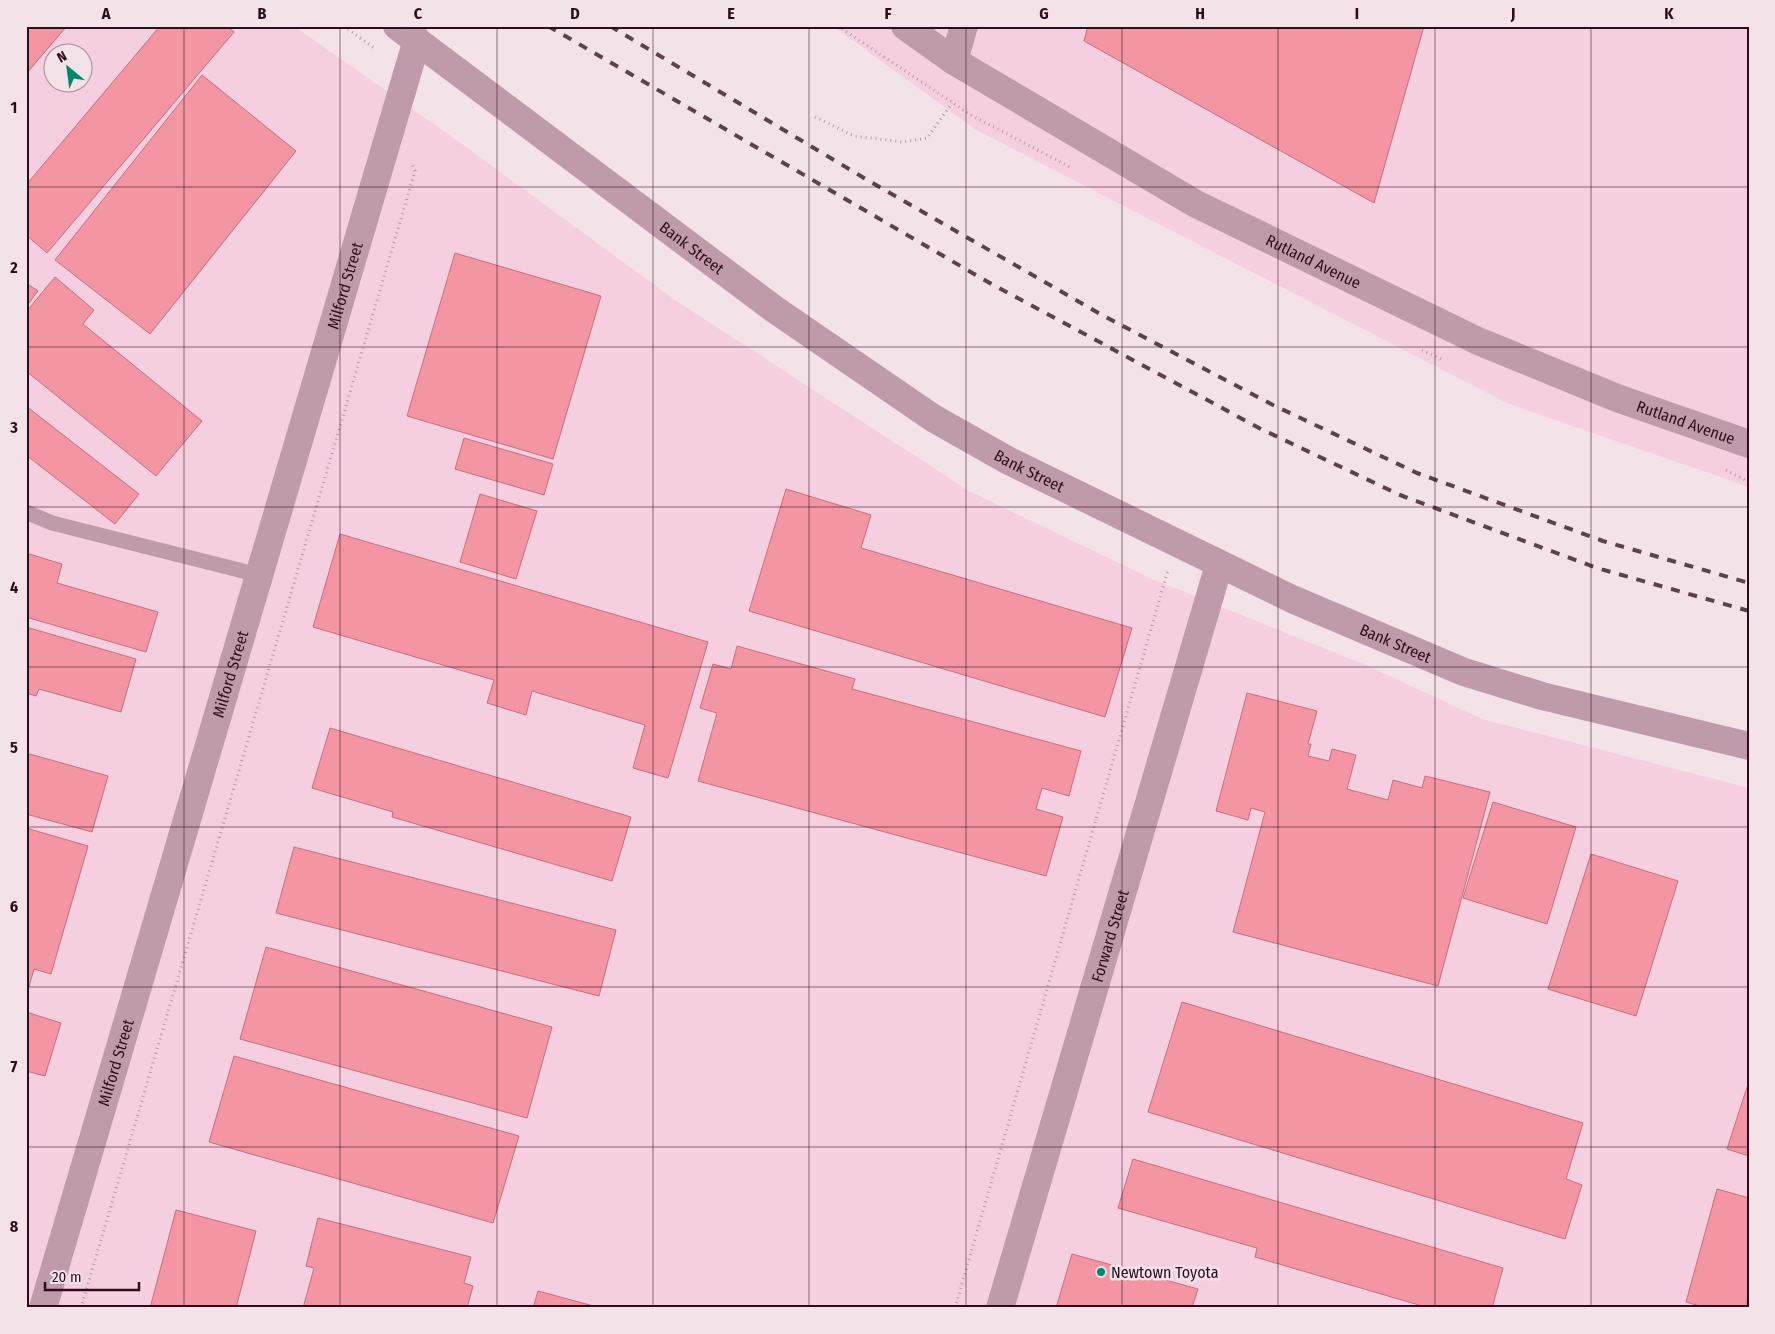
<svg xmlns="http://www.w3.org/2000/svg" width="1775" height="1334" font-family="'Fira Sans Condensed',sans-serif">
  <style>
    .built { fill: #f5cfdf; fill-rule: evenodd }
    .building { fill: #f395a2; stroke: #c66f7c }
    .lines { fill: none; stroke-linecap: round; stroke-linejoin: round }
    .path { stroke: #b09aa4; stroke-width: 3; stroke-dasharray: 1 4; stroke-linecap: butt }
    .service { stroke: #bf9aaa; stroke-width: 15 }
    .minor { stroke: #bf9aaa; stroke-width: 28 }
    .tertiary { stroke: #bf9aaa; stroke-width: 28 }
    .rail { stroke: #5d414f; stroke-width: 4; stroke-dasharray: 9 9; stroke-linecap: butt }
    .grid { fill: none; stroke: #2c0d1d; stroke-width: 1; stroke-opacity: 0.55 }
    .poi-dot { fill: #00866a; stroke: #f4e2e9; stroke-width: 2 }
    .labels { text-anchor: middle; stroke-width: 5; stroke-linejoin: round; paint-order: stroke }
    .street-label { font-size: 16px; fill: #2c0d1d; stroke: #f4e2e9 }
    .poi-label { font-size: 16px; fill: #2c0d1d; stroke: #f4e2e9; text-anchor: start }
    .neatline { fill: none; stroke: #2c0d1d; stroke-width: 2 }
    .grid-label { font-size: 16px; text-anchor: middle; font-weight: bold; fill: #2c0d1d }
  </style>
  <rect width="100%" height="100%" fill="#f4e2e9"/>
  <path class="built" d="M26,26H294L462,144L675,300L969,491L1152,579L1368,666L1482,719L1749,788V1308H26ZM52,52H82V82H52Z
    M833,26H1749V487L1509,404L976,130Z"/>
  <path class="building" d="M26,26H67L26,74Z
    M160,26H226L234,32L47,253L26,235V185Z
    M1088,26H1424L1374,203L1084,41Z
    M202,75L296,151L150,334L55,260Z
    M455,253L601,296L553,459L407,416Z
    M55,277L94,310L83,324L202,421L156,476L26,371V312Z
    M26,283L38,291L26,307Z
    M26,406L139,494L115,524L26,455Z
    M464,438L553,464L544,495L455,469Z
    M786,489L871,515L861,548L1132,628L1105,717L749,611Z
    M480,494L537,511L516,579L460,562Z
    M340,534L708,642L668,778L633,768L645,725L532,691L526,715L487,703L494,680L313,627Z
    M26,553L62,564L57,583L158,612L146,652L26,617Z
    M26,627L136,659L121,712L39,689L36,696L26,693Z
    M737,646L855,679L852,689L1081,751L1069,796L1042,788L1036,809L1063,817L1046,876L698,781L717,713L700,708L713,664L731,669Z
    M1247,693L1317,711L1308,744H1311L1308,756L1329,761L1332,749L1356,755L1347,789L1388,800L1393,780L1422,788L1425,776L1490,792L1438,986L1233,932L1265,812L1251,808L1248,820L1216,811Z
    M330,728L631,817L612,881L392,817L393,812L312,788Z
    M26,753L108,776L92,832L26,814Z
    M1493,802L1576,827L1547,924L1463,898Z
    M26,828L88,846L51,974L34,969L26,997Z
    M294,847L616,930L599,996L276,913Z
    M1591,854L1678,881L1636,1016L1548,989Z
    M266,947L552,1027L527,1118L240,1039Z
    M1182,1002L1583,1123L1566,1179L1582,1185L1565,1239L1148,1112Z
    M26,1012L61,1023L45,1076L26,1071Z
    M234,1056L519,1136L493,1223L209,1142Z
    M1749,1081V1156L1727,1149Z
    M1133,1159L1503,1268L1492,1308H1429L1255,1257L1257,1248L1118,1208Z
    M1717,1189L1749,1198V1293L1745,1308H1707L1686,1302Z
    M176,1210L256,1231L236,1308H150Z
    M318,1218L471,1257L464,1283L473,1286L467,1308H303L314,1268L306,1266Z
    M1072,1254L1198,1289L1192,1308H1056Z
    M538,1291L601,1308H533Z"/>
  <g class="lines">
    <path class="path" d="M344,26L374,48
      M838,26L971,115L1070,167
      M815,117L854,136L903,142L927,138L952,103
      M1422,350L1443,360
      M1726,470L1749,482
      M81,1308L415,171L412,164
      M955,1308L1168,570"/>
    <path class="service" d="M26,512L52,523L259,575"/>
    <g class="minor">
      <path id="s1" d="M397,26L774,309L933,418L1009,461L1292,599L1464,672L1542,696L1749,746"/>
      <path id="s2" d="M43,1308L417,40"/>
      <path id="s3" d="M1000,1308L1219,565"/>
    </g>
    <g class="tertiary">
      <path id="s4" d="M905,26L954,61L1196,204L1478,341L1617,398L1749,444"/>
      <path d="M954,61L964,26"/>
    </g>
    <path class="rail" d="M548,26L988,282L1261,429L1400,495L1597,568L1749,611
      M610,26L869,181L1102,315L1273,405L1417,473L1603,541L1749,583"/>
  </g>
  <path class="grid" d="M184,26V1308M340,26V1308M497,26V1308M653,26V1308M809,26V1308M966,26V1308M1122,26V1308M1278,26V1308M1435,26V1308M1591,26V1308M26,187H1749M26,347H1749M26,507H1749M26,667H1749M26,827H1749M26,987H1749M26,1147H1749"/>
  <circle class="poi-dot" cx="1101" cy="1272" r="5"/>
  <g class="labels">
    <g class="street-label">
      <text dy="6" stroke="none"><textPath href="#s1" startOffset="369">Bank Street</textPath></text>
      <text dy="6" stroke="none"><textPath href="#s4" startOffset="472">Rutland Avenue</textPath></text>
      <text dy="6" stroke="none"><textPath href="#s2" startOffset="1066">Milford Street</textPath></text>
      <text dy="6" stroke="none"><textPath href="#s4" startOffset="878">Rutland Avenue</textPath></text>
      <text dy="6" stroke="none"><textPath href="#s1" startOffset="774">Bank Street</textPath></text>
      <text dy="6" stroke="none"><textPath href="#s1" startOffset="1179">Bank Street</textPath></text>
      <text dy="6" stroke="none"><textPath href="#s2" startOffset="661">Milford Street</textPath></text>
      <text dy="6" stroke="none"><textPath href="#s3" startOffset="388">Forward Street</textPath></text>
      <text dy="6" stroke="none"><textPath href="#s2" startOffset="256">Milford Street</textPath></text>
    </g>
    <g class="poi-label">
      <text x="1111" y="1278">Newtown Toyota</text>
    </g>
  </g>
  <rect width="1775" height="1334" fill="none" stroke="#f4e2e9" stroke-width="55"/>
  <g transform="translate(68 68) rotate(331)"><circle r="24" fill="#f4e2e9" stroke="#a48d97"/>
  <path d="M0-4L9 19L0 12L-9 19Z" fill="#00866a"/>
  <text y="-8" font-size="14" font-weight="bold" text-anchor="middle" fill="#2c0d1d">N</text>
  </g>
  <path d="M45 1282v8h94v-8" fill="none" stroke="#2c0d1d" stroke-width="2.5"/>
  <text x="52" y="1282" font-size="15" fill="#2c0d1d" stroke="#f4e2e9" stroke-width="4" paint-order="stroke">20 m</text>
  <rect x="28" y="28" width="1720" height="1278" class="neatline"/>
  <g class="grid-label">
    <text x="106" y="19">A</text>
    <text x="262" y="19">B</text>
    <text x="418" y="19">C</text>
    <text x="575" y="19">D</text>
    <text x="731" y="19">E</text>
    <text x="888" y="19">F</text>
    <text x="1044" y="19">G</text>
    <text x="1200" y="19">H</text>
    <text x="1357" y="19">I</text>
    <text x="1513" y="19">J</text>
    <text x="1669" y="19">K</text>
    <text x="14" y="113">1</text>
    <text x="14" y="273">2</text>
    <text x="14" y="433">3</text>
    <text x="14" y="593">4</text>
    <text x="14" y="753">5</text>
    <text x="14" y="912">6</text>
    <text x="14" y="1072">7</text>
    <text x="14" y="1232">8</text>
  </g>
</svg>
